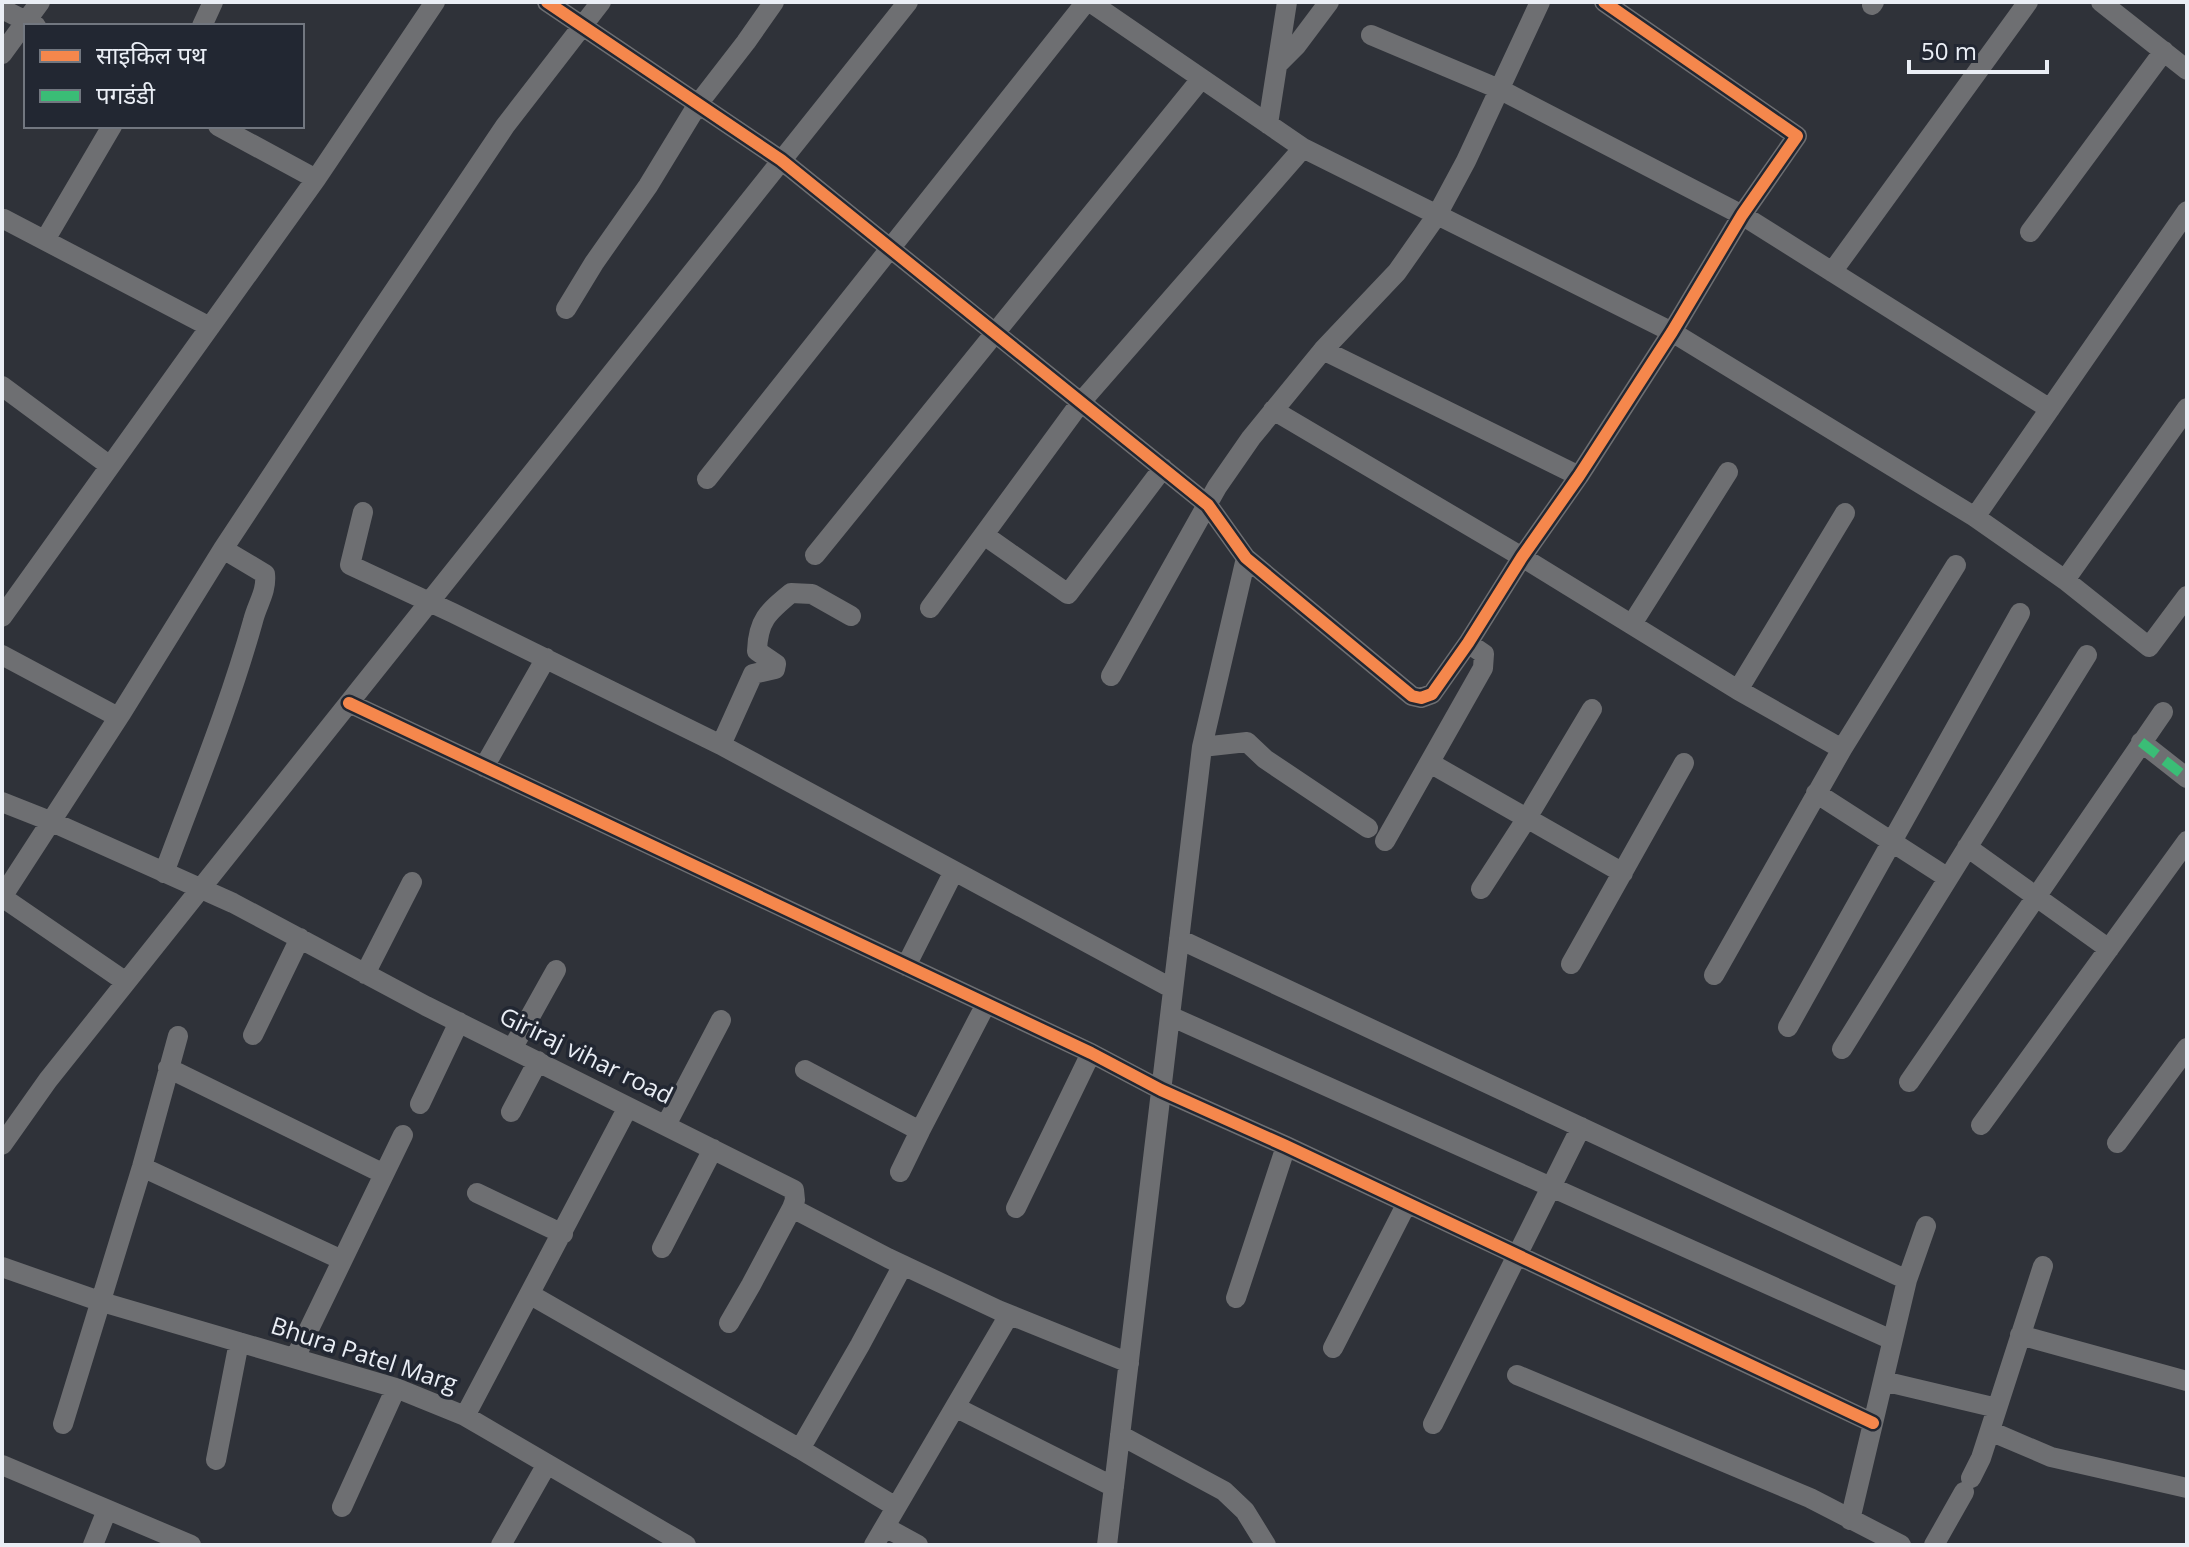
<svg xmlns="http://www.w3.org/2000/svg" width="2189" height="1547" font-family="'Open Sans','Noto Sans Devanagari',sans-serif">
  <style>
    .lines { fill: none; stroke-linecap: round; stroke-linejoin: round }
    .minor { stroke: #6e6f72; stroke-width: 20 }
    .quiet { stroke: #3abd76; stroke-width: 10; stroke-dasharray: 20 10; stroke-linecap: butt }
    .cycleway-casing { stroke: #222732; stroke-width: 17 }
    .cycleway { stroke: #f5874c; stroke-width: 12 }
    .labels { text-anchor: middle; stroke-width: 7; stroke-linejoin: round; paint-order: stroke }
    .street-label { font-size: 24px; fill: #eaeef5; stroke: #222732 }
  </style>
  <rect width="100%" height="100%" fill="#2f3239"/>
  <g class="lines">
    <path class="minor" d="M547,2L781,160L1208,505L1246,558L1412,696L1421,698L1432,694L1468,643L1522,557L1579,476L1672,332L1742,215L1797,136L1604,2
      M1090,2L1303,148L1672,332L1975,517L2065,580L2149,647L2187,596
      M2101,2L2187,70
      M1872,5L1874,2
      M2,9L36,26
      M202,26L213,2
      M1371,35L1499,89L1742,215L2050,409
      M2,54L40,2
      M1280,62L1296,46L1329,2
      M1268,124L1287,2
      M218,126L316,179
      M4,219L210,327
      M2030,232L2164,51
      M45,240L112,126
      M1832,272L2028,2
      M566,309L594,263L648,186L698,104L746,42L774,2
      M1323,350L1579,476
      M2,386L110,466
      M1273,410L1522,557L1738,690L1842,749
      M707,479L1086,2
      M363,512L350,565L453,613L721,745L1173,989
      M1975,517L2187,211
      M984,535L1068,594L1163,468
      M815,555L1201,79
      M1246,558L1202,747L1247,742L1265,759L1368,828
      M2065,580L2187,408
      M930,608L1081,402L1303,148
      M2,617L316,179L435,2
      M1632,624L1728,472
      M2,655L118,717
      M1111,676L1217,487L1251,438L1323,350L1397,272L1437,215L1466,161L1540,2
      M1738,690L1845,513
      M349,703L1091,1053L1161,1090L1286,1146L1873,1423
      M2141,742L2187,778
      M721,745L753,674L775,669L776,664L757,651C758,620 768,612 791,593L812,594L851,616
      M1430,763L1623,873
      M484,767L546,658
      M1816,793L1948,878
      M2,802L50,821L233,903L426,1006L794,1190L795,1200L792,1208L888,1258L998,1310L1129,1363
      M1385,841L1483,668L1484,654L1468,643
      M1967,847L2109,949
      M164,873C195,789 229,707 253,621C257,604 267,592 265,574L223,549
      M1481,889L1527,818L1592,709
      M2,897L122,712L223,549L369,328L505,126L601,2
      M2,897L126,982
      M1179,939L1907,1280
      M1571,964L1684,763
      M906,966L954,871
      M365,974L412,882
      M1714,975L1842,749L1956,565
      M1170,1016L1892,1340
      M1788,1027L2020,613
      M253,1035L300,938
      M512,1049L556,970
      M1842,1049L2087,655
      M168,1068L384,1174
      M805,1070L920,1131L986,1004
      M1909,1082L2163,712
      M420,1104L459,1022
      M511,1112L538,1061
      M666,1125L721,1020
      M1981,1125L2187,841
      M2117,1143L2187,1048
      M2,1145L48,1080L908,2
      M142,1167L342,1260
      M900,1172L920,1131
      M477,1193L563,1234
      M1016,1208L1091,1053
      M662,1248L713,1149
      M2,1267L102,1302L396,1388L465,1416L686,1545
      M531,1295L800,1449L896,1507
      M1236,1298L1286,1146
      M729,1323L751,1285L792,1208
      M2020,1335L2187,1381
      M1333,1348L1407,1203
      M295,1358L403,1135
      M1517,1375L1810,1498L1901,1545
      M1883,1381L1997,1408
      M955,1407L1114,1487
      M465,1416L628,1107
      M63,1424L142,1167L178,1036
      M1433,1424L1581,1127
      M1990,1431L2051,1457L2187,1488
      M1120,1435L1224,1491L1245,1511L1266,1545
      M800,1449L860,1345L903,1265
      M216,1460L239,1342
      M2,1465L191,1545
      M1971,1478L1981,1458L2043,1266
      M342,1507L396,1388
      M1850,1520L1907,1280L1926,1226
      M885,1527L918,1545
      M93,1545L107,1510
      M501,1545L547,1464
      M874,1545L1009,1315
      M1107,1545L1202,747
      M1934,1545L1964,1492"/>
    <path class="quiet" d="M2141,742L2187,778"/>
    <defs>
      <path id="cycleway" d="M547,2L781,160L1208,505L1246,558L1412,696L1421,698L1432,694L1468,643L1522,557L1579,476L1672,332L1742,215L1797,136L1604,2
        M349,703L1091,1053L1161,1090L1286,1146L1873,1423"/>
    </defs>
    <use href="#cycleway" class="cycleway-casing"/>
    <use href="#cycleway" class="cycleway"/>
  </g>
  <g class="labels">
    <g class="street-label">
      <text transform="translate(586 1056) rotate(26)" y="8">Giriraj vihar road</text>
      <text transform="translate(364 1355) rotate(18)" y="8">Bhura Patel Marg</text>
    </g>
  </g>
  <rect width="2189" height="1547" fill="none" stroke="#eaeef5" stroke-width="8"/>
  <rect x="24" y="24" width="280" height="104" fill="#222732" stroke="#727780" stroke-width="2"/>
  <rect x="40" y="50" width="40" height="12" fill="#f5874c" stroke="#727780" stroke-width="2"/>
  <text x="96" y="64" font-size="24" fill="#eaeef5">साइकिल पथ</text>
  <rect x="40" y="90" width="40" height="12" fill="#3abd76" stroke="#727780" stroke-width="2"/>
  <text x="96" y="104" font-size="24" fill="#eaeef5">पगडंडी</text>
  <path d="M1909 60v12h138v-12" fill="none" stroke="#eaeef5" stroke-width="4"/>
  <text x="1921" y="60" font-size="24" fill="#eaeef5" stroke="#222732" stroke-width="6" paint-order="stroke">50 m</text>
</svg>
